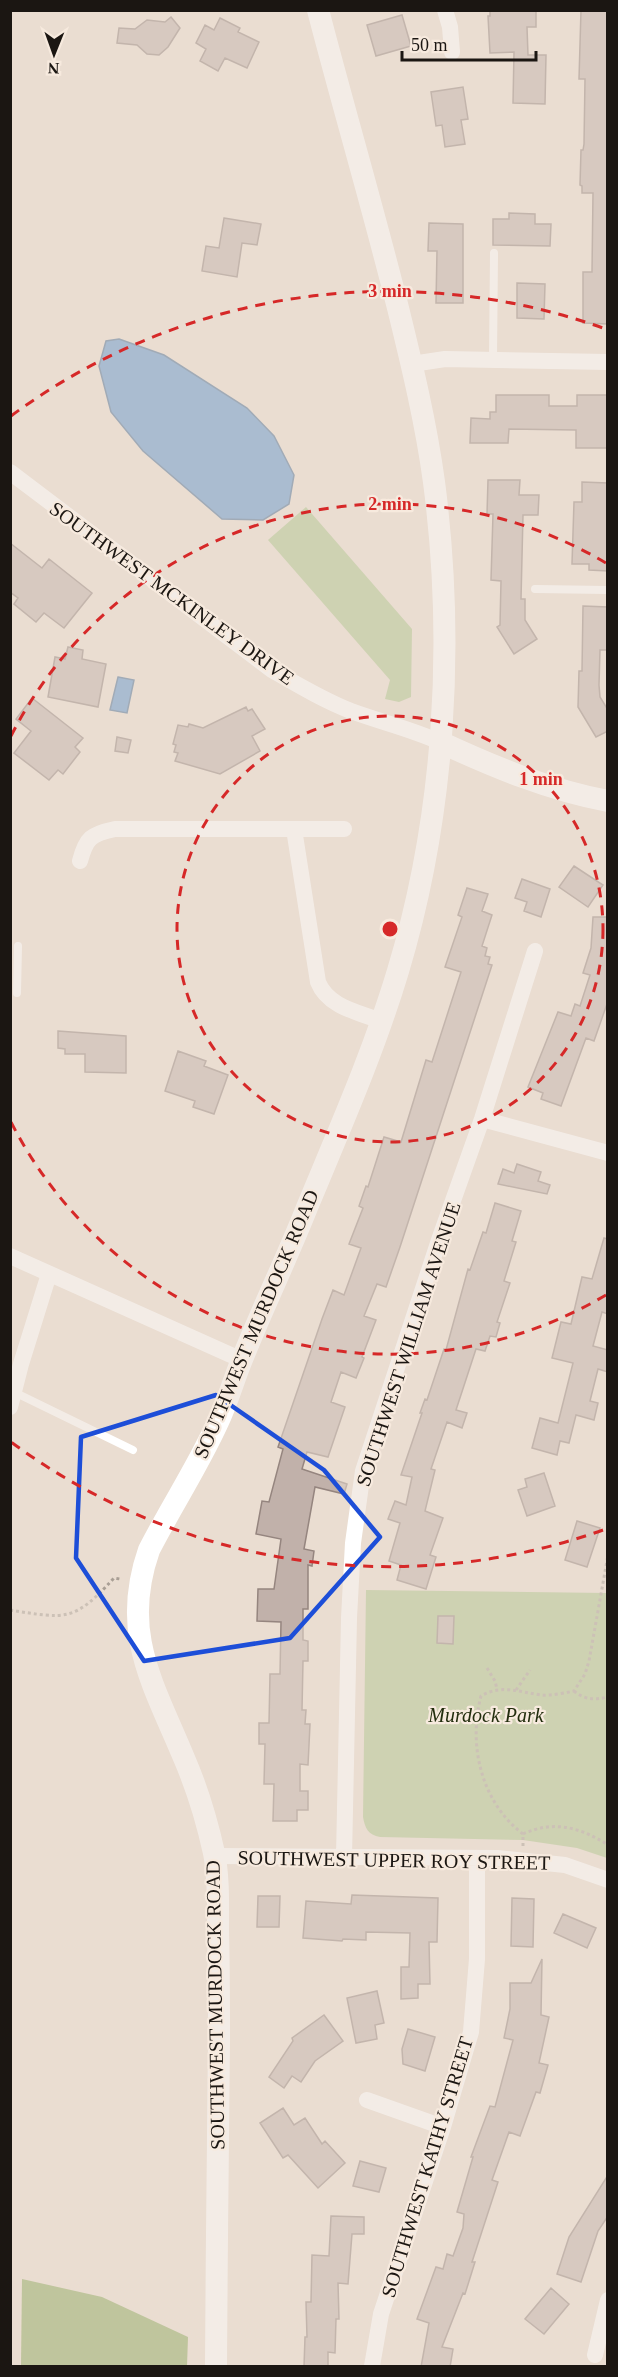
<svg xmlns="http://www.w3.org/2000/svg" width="618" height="2377" font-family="'Times New Roman',serif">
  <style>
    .green { fill: #aec58c }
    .forest { fill: #8da85d }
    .water { fill: #5e95cf; stroke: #4a6f96; stroke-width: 1.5 }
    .building { fill: #c1b1aa; stroke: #95857f; stroke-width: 1.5 }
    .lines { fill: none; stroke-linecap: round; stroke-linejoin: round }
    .path { stroke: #a99f95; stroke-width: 3; stroke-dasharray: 3 3; stroke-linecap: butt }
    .lane { stroke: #fff; stroke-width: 8 }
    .street { stroke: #fff; stroke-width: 16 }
    .secondary { stroke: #fff; stroke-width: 22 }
    .marked { fill: none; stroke: #1d4ed8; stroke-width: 4.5; stroke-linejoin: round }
    .ring { fill: none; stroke: #d62828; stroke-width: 3; stroke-dasharray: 10 8 }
    .labels { text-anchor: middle; stroke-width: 4.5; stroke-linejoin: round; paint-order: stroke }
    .street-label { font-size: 20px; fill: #1b1612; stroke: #f7eade }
    .park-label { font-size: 20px; font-style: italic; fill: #232e0e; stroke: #f7eade }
    .centre { fill: #d62828; stroke: #f7eade; stroke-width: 3 }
    .ring-label { font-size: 18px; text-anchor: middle; font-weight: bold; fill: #d62828; stroke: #f7eade; stroke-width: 4.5; stroke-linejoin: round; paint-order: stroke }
  </style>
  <rect width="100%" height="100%" fill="#eaddd1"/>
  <path class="green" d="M306,507L412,629L411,697L399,702L385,699L390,680L268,540Z
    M366,1590L607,1593V1858L577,1848L523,1840L380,1837C368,1835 365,1828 363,1817Z"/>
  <path class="forest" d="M22,2279L102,2297L188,2337L187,2366H21Z"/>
  <path class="water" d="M119,339L164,355L247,408L274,436L294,475L289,504L263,520L222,519L143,451L111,412L99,366L106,341Z
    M118,677L134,680L127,713L110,710Z"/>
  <path class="building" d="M490,10H536V27H527L528,55H546L545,104L513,103L514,52L490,53L488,16H490Z
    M581,10H608V324L583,323V272H592L593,193H582V186L580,185L581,150H583L584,144L585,79H579Z
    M402,15L411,46L376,56L367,25Z
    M171,17L180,28L168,47L159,55L147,54L137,45L117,43L119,28L135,29L147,20L165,22Z
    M220,18L240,28L238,32L259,42L247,68L225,58L218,71L200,61L206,49L196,43L205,25L214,30Z
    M463,87L468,119L461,120L465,144L445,147L442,125L436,126L431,92Z
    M509,213L535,214V224H551L550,246L493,245V219H509Z
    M224,218L261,224L257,245L242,243L237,277L202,271L206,246L219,248Z
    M429,223L463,224V303H436L437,251H428Z
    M517,283L545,284L544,319L517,318Z
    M496,395H549V406H577V395H607L608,448H576V430L509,429L508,443H470L471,418L490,419V412H496Z
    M488,480H520L519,495H539L538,515H523L521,599H525V620L537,639L514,654L497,627L500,625L501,581L491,580L493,514H487Z
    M582,482L608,483V571L589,570V564H572L574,502H582Z
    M10,543L42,568L49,559L92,593L64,628L44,613L36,622L14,604L18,598L10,592Z
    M583,606L608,607V650H600L599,685L600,697L608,710V731L596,737L578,707L579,671H582Z
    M68,647L83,650L82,659L106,664L98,707L48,697L55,657L65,659Z
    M32,698L83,738L75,747L80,752L63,774L58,770L49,780L14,753L31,731L16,719Z
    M246,707L248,711L252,709L265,729L252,736L260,751L220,774L175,761L178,753L174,752L176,745L173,744L178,725L188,727L189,724L203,728Z
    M117,737L131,740L128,753L115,751Z
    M574,866L603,885L588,907L559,887Z
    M522,879L550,889L541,917L524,911L527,902L515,898Z
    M467,888L488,894L482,911L492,915L482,946L487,948L485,956L490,957L488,964L492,965L400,1247L386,1287L377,1284L364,1316L376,1320L362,1357L364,1358L356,1378L341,1372L331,1402L345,1407L328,1457L307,1452L302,1469L347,1484L344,1494L315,1487L304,1549L314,1551L312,1566L308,1565V1609H303V1640L308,1641V1661H303L302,1710H306L305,1724H310L309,1745L308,1765L300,1764V1791H308V1810H297V1821H273L274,1784H264L265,1744H259V1723H269L270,1674H280L281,1622L257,1621L258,1589H274L281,1539L256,1534L262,1501L269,1502L283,1449L278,1447L322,1319L333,1290L344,1295L361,1248L349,1244L363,1208L359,1206L366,1186L368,1187L384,1137L401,1142L426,1060L432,1062L461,972L445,967L462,917L458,915Z
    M593,917H608V1001L594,1041L586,1038L561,1106L541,1099L543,1093L528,1087L558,1012L571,1016L575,1004L580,1006L590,975L583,973L591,948Z
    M58,1031L126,1036V1073L85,1072V1054H65V1049L58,1048Z
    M178,1051L206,1061L204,1066L228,1075L214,1114L193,1107L195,1101L165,1091Z
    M517,1164L541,1172L538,1181L550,1185L547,1194L498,1184L503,1169L514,1173Z
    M495,1203L521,1211L512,1241L516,1242L504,1281L510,1283L497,1322L500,1323L496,1337L490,1336L485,1351L476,1349L456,1410L467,1413L462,1428L447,1422L431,1469L435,1470L425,1511L443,1518L430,1555L436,1557L426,1589L397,1580L401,1565L389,1561L400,1523L388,1519L395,1501L406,1505L412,1477L401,1475L422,1413H420L425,1399L427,1400L444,1349L446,1350L468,1269L470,1270L483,1232L486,1233Z
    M604,1238L608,1239V1314L602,1312L593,1346L608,1350V1372L598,1369L590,1401L598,1403L594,1420L576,1415L569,1443L560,1441L557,1455L532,1448L540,1418L558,1423L573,1363L552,1358L561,1322L571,1324L582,1277L592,1279Z
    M544,1473L555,1506L527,1516L518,1490L527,1487L525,1479Z
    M577,1521L600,1528L587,1567L565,1560Z
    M438,1616H454L453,1644L437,1643Z
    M352,1895L438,1898L437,1942H429L430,1984H418V1998L401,1999V1967H409L410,1933L366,1932V1940L343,1939L342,1941L303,1938L306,1901L351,1904Z
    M258,1896H280L279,1927H257Z
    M512,1898L534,1899L533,1947L511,1946Z
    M563,1914L596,1928L587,1948L554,1933Z
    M542,1959L541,2015L549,2017L539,2063L548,2065L540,2093L536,2092L520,2136L509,2132L492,2180L498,2182L472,2262H475L465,2294L463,2293L442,2347L453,2349L450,2367H421L429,2323L417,2319L436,2267L443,2269L447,2254L453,2256L463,2228L464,2214L457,2212L473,2157H471L490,2106L495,2107L513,2040L504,2038L510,2009V1983H531Z
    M377,1991L384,2023L375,2025L377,2039L356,2043L347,1998Z
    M324,2015L343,2041L315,2061L301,2082L292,2076L284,2088L269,2077L293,2041L292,2038Z
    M408,2029L435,2037L425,2071L403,2064L402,2049Z
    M283,2108L294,2125L305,2118L322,2144L325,2141L345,2163L318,2188L288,2155L283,2158L260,2123Z
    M360,2161L386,2168L379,2192L353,2186Z
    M608,2175V2216L598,2231L581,2282L557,2274L569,2237Z
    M331,2216L364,2217V2234H352L348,2284L338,2283L339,2319H336L335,2353L328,2352V2367H304L305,2337H307L306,2302H311L312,2255L329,2256Z
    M551,2288L569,2304L544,2334L525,2319Z"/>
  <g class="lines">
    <path class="path" d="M10,1610C66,1619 74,1622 114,1578L120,1579
      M487,1668L495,1681L497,1689
      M516,1690L530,1670
      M574,1691C585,1700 594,1700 608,1697
      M523,1834C553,1820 580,1827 608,1845
      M523,1846V1834C481,1802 468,1745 481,1696C501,1684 519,1692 541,1695C551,1696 564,1693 574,1691L585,1674L589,1661L608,1555"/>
    <path class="lane" d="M493,359L494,253
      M535,589L608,590
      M17,993L18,946
      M14,1392L133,1450"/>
    <path class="street" d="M445,10L450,27L452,52
      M412,364L445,359L608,362
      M10,472L272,670C298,685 323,700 351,711C381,722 411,729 440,742
      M294,829L318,982C328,1007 358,1012 381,1021
      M80,861C86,838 91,834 115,829H344
      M482,1119L608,1153
      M10,1256L242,1360
      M10,1407L21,1364L49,1274
      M215,1856L497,1858L565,1865L608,1880
      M344,1857L349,1618L353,1543L363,1471L439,1240L482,1119L535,951
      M367,2100L443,2127
      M595,2355L608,2300
      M372,2366L381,2314L443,2127L471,2032L477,1959V1858"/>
    <path class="secondary" d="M440,742C494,767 549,790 608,801
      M216,2366C217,2257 217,2148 219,2039C219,2003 219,1967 218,1930C218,1905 219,1878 214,1853C207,1821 197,1788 184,1758C153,1683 120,1633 149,1550C171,1507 198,1466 218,1422C227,1403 233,1382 241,1362C262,1309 287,1258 308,1205C340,1128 374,1051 398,971C445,815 455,643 434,482C426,423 412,365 398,308C373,208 344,110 318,10"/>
  </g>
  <path d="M0 0H618V2377H0ZM216,1395L324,1470L380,1537L290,1638L144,1661L76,1558L81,1437Z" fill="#eaddd1" fill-opacity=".55" fill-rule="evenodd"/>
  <path class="marked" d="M216,1395L324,1470L380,1537L290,1638L144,1661L76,1558L81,1437Z"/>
  <g class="ring">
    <circle cx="390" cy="929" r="213"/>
    <path d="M606 1295A425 425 0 0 1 11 1122M11 736A425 425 0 0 1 606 563"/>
    <path d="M603 1530A638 638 0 0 1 11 1442M11 416A638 638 0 0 1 603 328"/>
  </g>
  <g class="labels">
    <g class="street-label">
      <text transform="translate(172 593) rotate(36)" y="7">SOUTHWEST MCKINLEY DRIVE</text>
      <text transform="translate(256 1324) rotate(-67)" y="7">SOUTHWEST MURDOCK ROAD</text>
      <text transform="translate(408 1344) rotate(-72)" y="7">SOUTHWEST WILLIAM AVENUE</text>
      <text transform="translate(394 1860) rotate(1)" y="7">SOUTHWEST UPPER ROY STREET</text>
      <text transform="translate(215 2005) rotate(-91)" y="7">SOUTHWEST MURDOCK ROAD</text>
      <text transform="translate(427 2167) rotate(-73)" y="7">SOUTHWEST KATHY STREET</text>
    </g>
    <g class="park-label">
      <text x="486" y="1722">Murdock Park</text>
    </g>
  </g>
  <circle cx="390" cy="929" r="9" class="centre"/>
  <g class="ring-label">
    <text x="390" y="297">3 min</text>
    <text x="390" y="510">2 min</text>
    <text x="541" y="785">1 min</text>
  </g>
  <rect width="618" height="2377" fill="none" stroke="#1b1612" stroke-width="24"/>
  <g transform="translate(54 54) rotate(181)" stroke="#f7eade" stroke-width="4.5" paint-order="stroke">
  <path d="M0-4.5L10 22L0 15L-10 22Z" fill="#1b1612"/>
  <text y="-9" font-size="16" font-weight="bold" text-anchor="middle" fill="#1b1612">N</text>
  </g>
  <path d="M402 51v9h134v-9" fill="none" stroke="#1b1612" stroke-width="3"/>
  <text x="411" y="51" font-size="18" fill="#1b1612" stroke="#f7eade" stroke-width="4.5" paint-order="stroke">50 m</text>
</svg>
